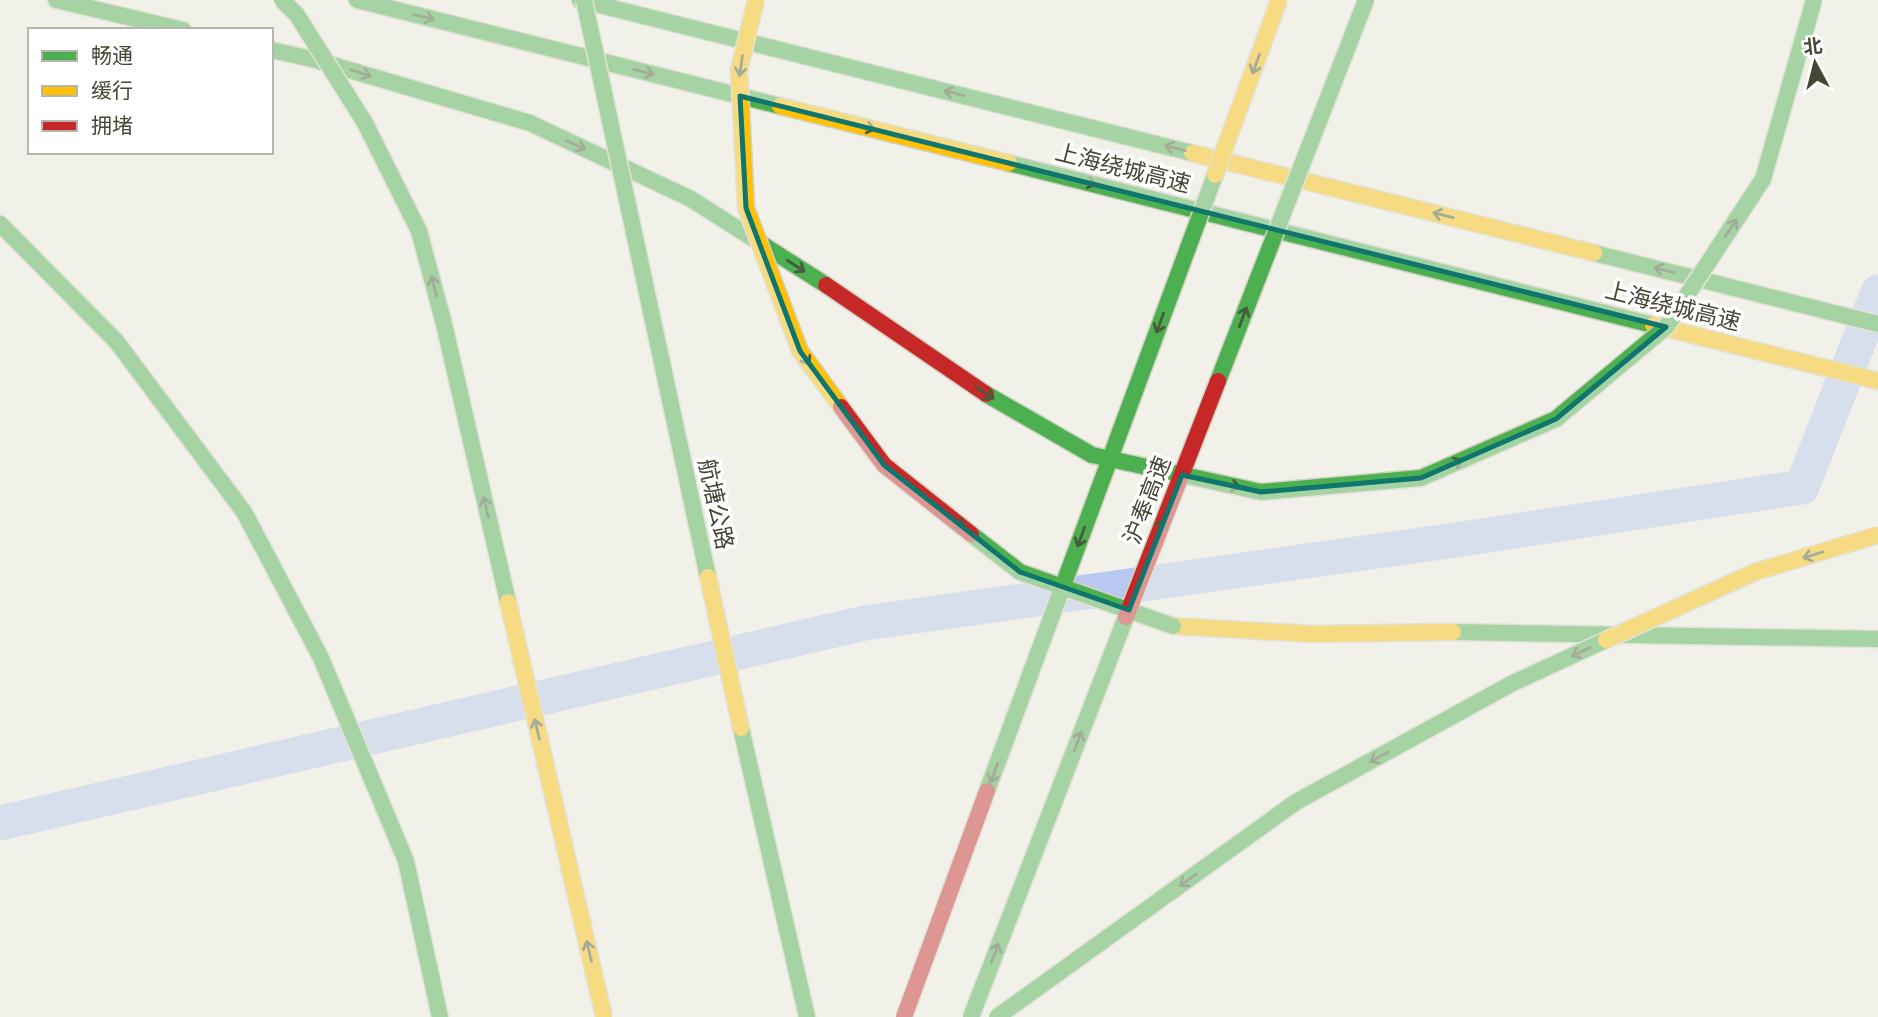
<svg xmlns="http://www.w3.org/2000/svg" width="1878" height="1017" font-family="Rubik,'Noto Sans SC',sans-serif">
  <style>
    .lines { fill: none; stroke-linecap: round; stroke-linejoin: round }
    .canal { stroke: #b9c8f0; stroke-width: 35 }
    .fast-casing { stroke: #d1d2c2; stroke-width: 19 }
    .slow-casing { stroke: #d1d2c2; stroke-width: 19 }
    .jam-casing { stroke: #d1d2c2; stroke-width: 19 }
    .fast { stroke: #4caf50; stroke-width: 16 }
    .slow { stroke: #ffc107; stroke-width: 16 }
    .jam { stroke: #c62828; stroke-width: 16 }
    .fast-bridge-casing { stroke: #d1d2c2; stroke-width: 19; stroke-linecap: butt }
    .slow-bridge-casing { stroke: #d1d2c2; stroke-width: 19; stroke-linecap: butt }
    .jam-bridge-casing { stroke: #d1d2c2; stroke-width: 19; stroke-linecap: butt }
    .fast-bridge { stroke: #4caf50; stroke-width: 16 }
    .slow-bridge { stroke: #ffc107; stroke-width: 16 }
    .jam-bridge { stroke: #c62828; stroke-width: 16 }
    .oneway { stroke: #485b3a }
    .marked { fill: none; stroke: #0f766e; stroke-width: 5; stroke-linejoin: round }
    .labels { text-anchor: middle; stroke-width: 7; stroke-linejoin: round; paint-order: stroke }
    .street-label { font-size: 23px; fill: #474635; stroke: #fff }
  </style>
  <rect width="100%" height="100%" fill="#f1f1ea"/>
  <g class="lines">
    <path class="canal" d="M0,823L865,623L1449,541L1802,487L1878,292"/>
    <defs>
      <path id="fast" d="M56,0L183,30
        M357,0L780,106
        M580,0L1192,153
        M271,50L312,59L530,123L691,199L826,285
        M1009,163L1653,325
        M0,224L116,341L244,512L321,658L406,861L440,1017
        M1594,253L1878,324
        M986,394L1092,455
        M1453,632L1878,639
        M741,728L807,1017"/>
      <path id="slow" d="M780,106L1009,163
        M1192,153L1594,253
        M1653,325L1878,381
        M1173,626L1313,634L1453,632"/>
      <path id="jam" d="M826,285L986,394"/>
    </defs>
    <use href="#fast" class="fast-casing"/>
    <use href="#slow" class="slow-casing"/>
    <use href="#jam" class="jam-casing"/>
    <use href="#fast" class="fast"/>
    <use href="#slow" class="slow"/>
    <use href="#jam" class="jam"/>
    <defs>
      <path id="fast-bridge" d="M282,0L297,15L365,123L419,231L444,324L508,602
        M584,0L708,577
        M1218,381L1366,0
        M1092,455L1261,492L1421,478L1556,419L1666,327L1763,179L1814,0
        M971,534L1020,572L1173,626
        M987,791L1215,175
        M971,1017L1126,617
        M997,1017L1296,802L1511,684L1606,640"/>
      <path id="slow-bridge" d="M756,0L739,70L746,208L800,351L841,407
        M1215,175L1279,0
        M708,577L741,728
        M508,602L604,1017
        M1606,640L1755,572L1878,535"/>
      <path id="jam-bridge" d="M841,407L884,465L971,534
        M1126,617L1218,381
        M904,1017L987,791"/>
    </defs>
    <use href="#fast-bridge" class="fast-bridge-casing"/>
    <use href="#slow-bridge" class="slow-bridge-casing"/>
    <use href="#jam-bridge" class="jam-bridge-casing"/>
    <use href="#fast-bridge" class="fast-bridge"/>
    <use href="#slow-bridge" class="slow-bridge"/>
    <use href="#jam-bridge" class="jam-bridge"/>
  </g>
  <defs><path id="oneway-shaft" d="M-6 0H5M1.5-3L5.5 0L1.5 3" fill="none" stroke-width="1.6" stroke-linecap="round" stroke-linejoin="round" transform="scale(1.75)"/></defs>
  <g class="oneway">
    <use href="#oneway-shaft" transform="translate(424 17) rotate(14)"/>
    <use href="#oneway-shaft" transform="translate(1256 64) rotate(110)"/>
    <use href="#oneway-shaft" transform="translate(741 66) rotate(98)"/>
    <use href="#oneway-shaft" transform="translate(644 72) rotate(14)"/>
    <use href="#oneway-shaft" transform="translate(361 73) rotate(17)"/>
    <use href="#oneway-shaft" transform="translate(954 93) rotate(-166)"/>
    <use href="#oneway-shaft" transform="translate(865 127) rotate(14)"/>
    <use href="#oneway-shaft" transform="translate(576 145) rotate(25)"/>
    <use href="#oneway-shaft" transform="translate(1175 148) rotate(-166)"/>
    <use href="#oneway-shaft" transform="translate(1086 182) rotate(14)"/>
    <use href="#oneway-shaft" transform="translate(1443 215) rotate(-166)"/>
    <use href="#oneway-shaft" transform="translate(1731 228) rotate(-57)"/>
    <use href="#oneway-shaft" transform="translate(796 266) rotate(33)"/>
    <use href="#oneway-shaft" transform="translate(1664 270) rotate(-166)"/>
    <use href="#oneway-shaft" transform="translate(434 286) rotate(-105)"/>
    <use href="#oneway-shaft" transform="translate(1243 317) rotate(-69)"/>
    <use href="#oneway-shaft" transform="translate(1160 323) rotate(110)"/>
    <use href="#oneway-shaft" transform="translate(804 356) rotate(58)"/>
    <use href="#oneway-shaft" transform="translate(985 393) rotate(34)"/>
    <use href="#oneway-shaft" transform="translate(1453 464) rotate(-24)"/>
    <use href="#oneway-shaft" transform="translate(1230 485) rotate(12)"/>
    <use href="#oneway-shaft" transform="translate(486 507) rotate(-103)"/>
    <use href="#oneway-shaft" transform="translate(956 522) rotate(38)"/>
    <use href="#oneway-shaft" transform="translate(1160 529) rotate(-69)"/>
    <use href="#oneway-shaft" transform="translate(1081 537) rotate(110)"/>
    <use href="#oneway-shaft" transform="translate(1813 555) rotate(163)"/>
    <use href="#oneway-shaft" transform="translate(1581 652) rotate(155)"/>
    <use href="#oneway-shaft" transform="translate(537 729) rotate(-103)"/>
    <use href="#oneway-shaft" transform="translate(1078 741) rotate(-69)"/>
    <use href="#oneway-shaft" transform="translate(1379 757) rotate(151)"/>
    <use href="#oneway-shaft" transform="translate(994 773) rotate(110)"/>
    <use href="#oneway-shaft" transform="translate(1188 880) rotate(144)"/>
    <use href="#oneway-shaft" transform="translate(589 951) rotate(-103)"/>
    <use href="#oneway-shaft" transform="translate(995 953) rotate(-69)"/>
  </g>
  <path d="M0 0H1878V1017H0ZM740,96L1666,327L1556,419L1421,478L1261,492L1182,475L1129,610L1020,572L884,465L800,351L746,208Z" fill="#f1f1ea" fill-opacity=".55" fill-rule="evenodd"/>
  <path class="marked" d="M740,96L1666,327L1556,419L1421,478L1261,492L1182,475L1129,610L1020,572L884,465L800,351L746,208Z"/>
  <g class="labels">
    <g class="street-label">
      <text transform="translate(1123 168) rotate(14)" y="8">上海绕城高速</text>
      <text transform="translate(1673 306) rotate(14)" y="8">上海绕城高速</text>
      <text transform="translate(1147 500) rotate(-69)" y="8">沪奉高速</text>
      <text transform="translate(716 504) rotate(78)" y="8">航塘公路</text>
    </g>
  </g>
  <rect x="28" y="28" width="245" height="126" fill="#ffffff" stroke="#b5b5ae" stroke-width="2"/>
  <rect x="42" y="51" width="35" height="10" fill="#4caf50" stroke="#b5b5ae" stroke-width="2"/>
  <text x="91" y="63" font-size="21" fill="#474635">畅通</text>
  <rect x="42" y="86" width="35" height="10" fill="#ffc107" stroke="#b5b5ae" stroke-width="2"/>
  <text x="91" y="98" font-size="21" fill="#474635">缓行</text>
  <rect x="42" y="121" width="35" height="10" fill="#c62828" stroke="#b5b5ae" stroke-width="2"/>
  <text x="91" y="133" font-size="21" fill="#474635">拥堵</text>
  <g transform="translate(1815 63) rotate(353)" stroke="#ffffff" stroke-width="5" paint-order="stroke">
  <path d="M0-5L12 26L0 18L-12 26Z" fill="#474635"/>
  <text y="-10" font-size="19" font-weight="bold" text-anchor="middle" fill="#474635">北</text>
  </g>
</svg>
